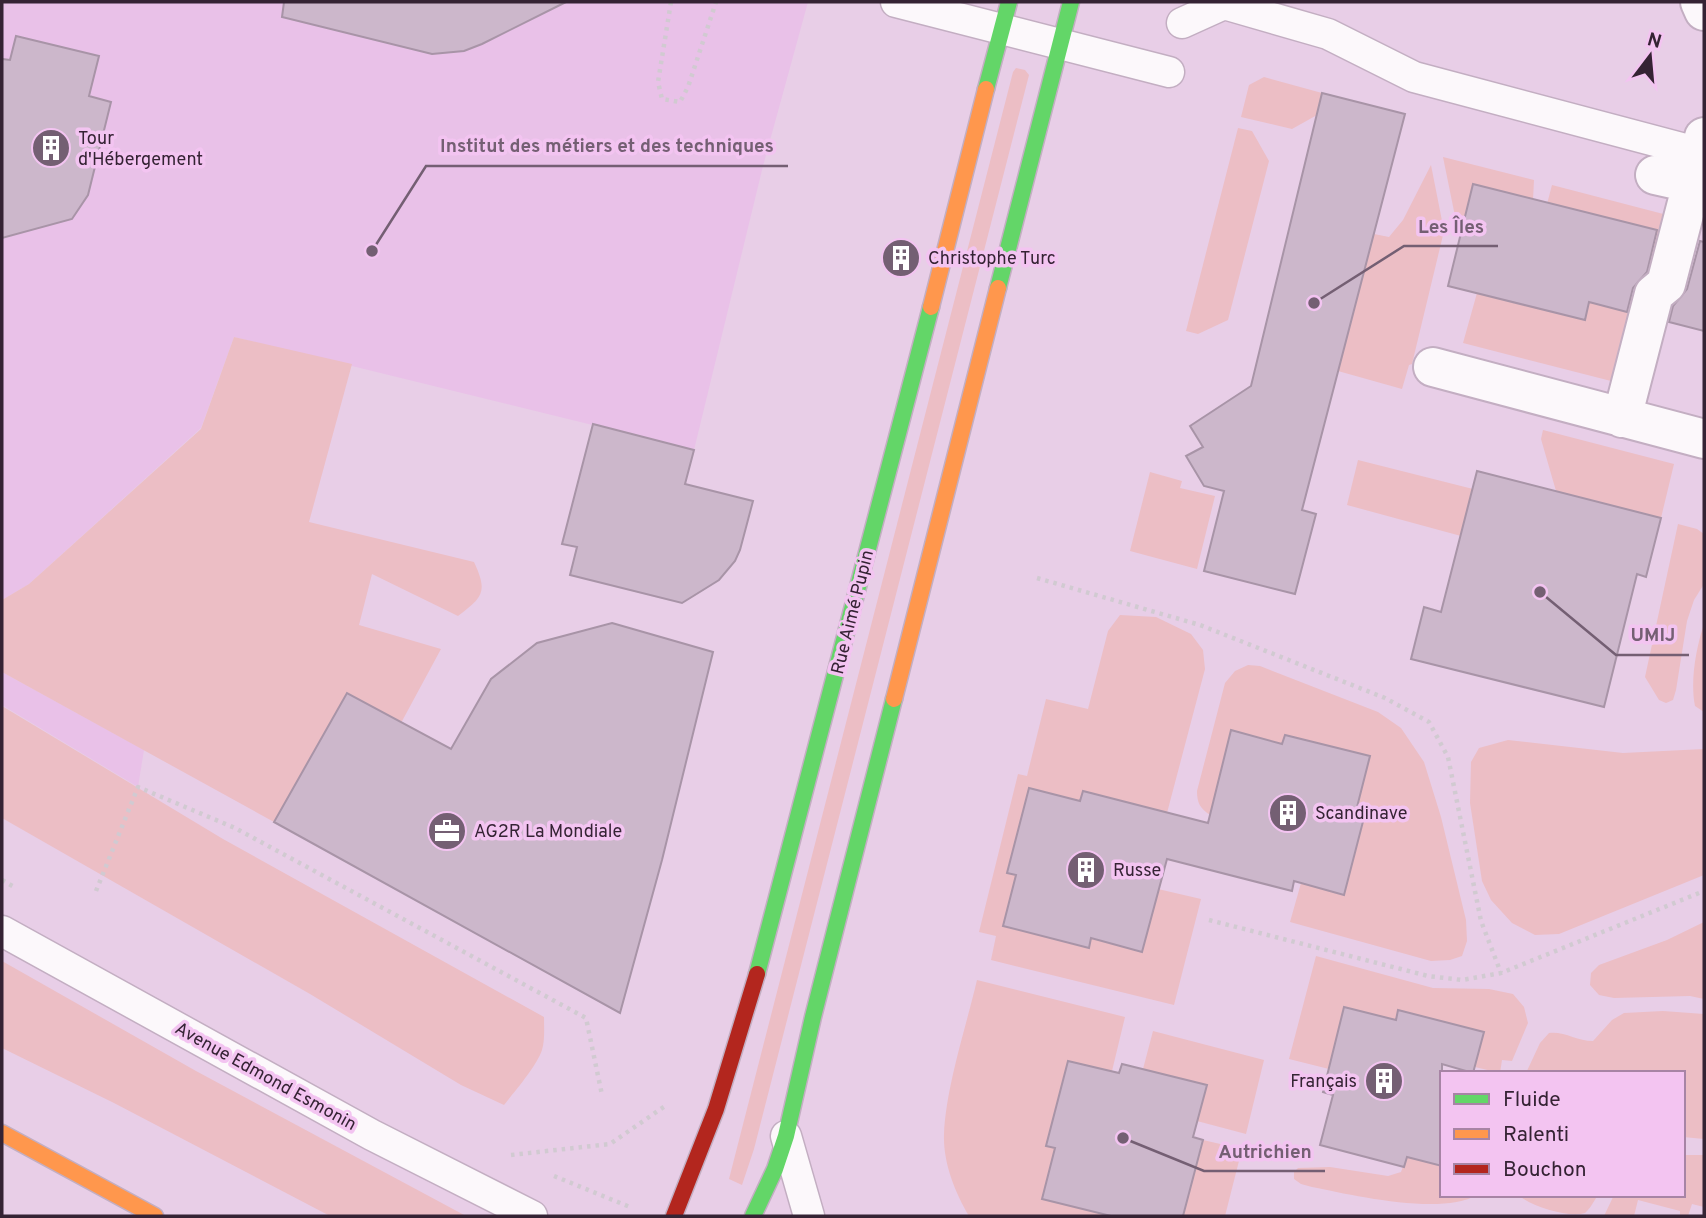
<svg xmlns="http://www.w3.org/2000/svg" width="1706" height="1218" font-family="Overpass,sans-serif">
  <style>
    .built { fill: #e9c1e8 }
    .green { fill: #ecbec5 }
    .building { fill: #ccb7cb; stroke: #a894a7; stroke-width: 2 }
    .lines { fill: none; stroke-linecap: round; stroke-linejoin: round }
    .lane-casing { stroke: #c3aec2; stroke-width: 33 }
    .street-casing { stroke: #c3aec2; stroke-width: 42 }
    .fast-casing { stroke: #c3aec2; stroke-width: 19 }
    .slow-casing { stroke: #c3aec2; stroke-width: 19 }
    .jam-casing { stroke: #c3aec2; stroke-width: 19 }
    .path { stroke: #d1cad1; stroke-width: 4.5; stroke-dasharray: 3.5 5; stroke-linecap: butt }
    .lane { stroke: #fcf8fb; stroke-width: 30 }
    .street { stroke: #fcf8fb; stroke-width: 38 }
    .fast { stroke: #63d668; stroke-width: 16 }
    .slow { stroke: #ff974d; stroke-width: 16 }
    .jam { stroke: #b3261e; stroke-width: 16 }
    .labels { text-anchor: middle; stroke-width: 7; stroke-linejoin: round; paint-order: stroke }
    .poi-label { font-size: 18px; fill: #352334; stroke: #f3c4f1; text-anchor: start }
    .street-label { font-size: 18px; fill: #352334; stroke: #f3c4f1 }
    .leader { fill: none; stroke: #745f73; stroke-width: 2.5 }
    .callout-dot { fill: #745f73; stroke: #f3c4f1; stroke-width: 2.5 }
    .callout-label { font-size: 19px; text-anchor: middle; font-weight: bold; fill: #745f73; stroke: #f3c4f1; stroke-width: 7; stroke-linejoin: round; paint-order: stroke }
  </style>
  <rect width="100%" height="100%" fill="#e8cee7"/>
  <path class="built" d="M2,2H808L763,166L694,450L234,337L201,428L29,584L2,600Z
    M2,672L144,750L138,787L2,705Z"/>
  <path class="green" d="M1016,68L1025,70L1029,75L754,1149L742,1185L729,1179L1013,72Z
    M1264,77L1322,93L1317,115L1292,129L1241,117L1249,85Z
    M1238,128L1252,131L1269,161L1228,320L1198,334L1186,331Z
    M1443,157L1534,180L1533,200L1474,184L1462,227L1457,226Z
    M1431,165L1444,231L1412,364L1409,365L1402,389L1338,371L1374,234L1389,237L1403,220Z
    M1552,185L1671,216L1662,283L1599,264L1547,204Z
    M1593,286L1633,297L1611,381L1463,343L1477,293L1585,320Z
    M234,337L352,364L309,522L474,562C488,592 483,597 458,616L372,574L359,625L441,649L401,723L347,693L274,822L2,672V600L29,584L201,429Z
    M1543,430L1674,464L1661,518L1556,491L1541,439Z
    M1358,460L1473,489L1461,536L1347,505Z
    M1150,472L1182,481L1180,488L1215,496L1197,569L1130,551Z
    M1678,524L1697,529L1704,534V584L1694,600L1687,621L1676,690L1673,700L1666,703L1659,700L1645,677Z
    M1120,615L1156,617L1191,634L1203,650L1205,669L1167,813L1083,791L1078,807L1069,798L1029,788L1008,872L1024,876L1004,926L1088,948L1093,931L1100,941L1142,952L1158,889L1201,899L1174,1005L991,960L996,936L979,932L1018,774L1027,776L1046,699L1088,709L1108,631Z
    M1704,624V712L1695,706C1690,681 1696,648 1704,624Z
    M1248,665L1260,666L1378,712L1401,728L1424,762L1441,817L1466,920L1467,941L1462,956L1450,960L1431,961L1290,922L1301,883L1344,894L1366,810L1347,805L1359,798L1370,756L1285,735L1281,749L1274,742L1232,731L1210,815C1200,808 1197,803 1197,791L1225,683L1235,671Z
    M2,706L223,839L544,1017C544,1028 545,1040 542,1050C536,1067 515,1091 504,1105L461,1085L310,994L2,818Z
    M1508,740L1623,753L1704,749V875L1559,934L1535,935L1512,923L1491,900L1482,881L1470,803L1471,762L1479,748Z
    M1704,922V999L1690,996L1614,998L1599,995L1590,985L1591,973L1599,965L1667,940Z
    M1316,956L1433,988L1489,989L1513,994L1524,1007L1528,1023L1512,1061L1502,1060L1500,1073L1475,1067L1398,1011L1393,1028L1387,1018L1344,1007L1329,1069L1289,1059Z
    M2,961L196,1071L466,1216H330L114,1103L2,1048Z
    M977,980L1125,1017L1112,1071L1068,1061L1047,1145L1063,1149L1043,1199L1111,1216H969C955,1192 943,1163 944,1134C946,1087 966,1027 977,980Z
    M1663,1011L1704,1014V1139L1683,1137V1073H1526L1540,1043L1549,1033C1564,1031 1577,1041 1593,1041L1612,1020L1624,1013Z
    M1153,1031L1264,1060L1246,1134L1197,1121L1206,1085L1143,1069Z
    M1203,1140L1242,1149L1225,1216H1183Z
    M1409,1150L1415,1159L1442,1166V1195H1477C1441,1216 1352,1195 1312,1187L1301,1184L1294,1179V1172L1298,1168L1330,1167L1388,1176L1401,1172Z
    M1683,1155H1704V1207L1692,1204L1688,1216H1680V1211L1638,1200L1634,1216H1604L1614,1195H1683Z
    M1518,1195H1598C1594,1201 1590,1209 1585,1213C1568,1218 1531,1206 1518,1195Z"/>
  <path class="building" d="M284,2H566L482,44L464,51L432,54L282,17Z
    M16,36L99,56L89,96L111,102L88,195L72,219L2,238V59L10,60Z
    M1322,93L1405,114L1302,510L1316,514L1295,594L1204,571L1224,491L1204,486L1186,456L1203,447L1190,426L1251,386Z
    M1473,184L1657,230L1647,272L1633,288L1627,312L1589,302L1585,320L1448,286Z
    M1700,241L1704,242V331L1669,322L1673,306L1687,289Z
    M593,424L694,450L685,484L753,501L740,550L735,561L719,580L682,603L570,575L577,547L562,544Z
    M1477,471L1661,518L1646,577L1637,574L1604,707L1411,659L1424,607L1441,612Z
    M612,623L713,652L662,860L620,1013L274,822L347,693L451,749L491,679L537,643Z
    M1231,730L1282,744L1285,735L1370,756L1357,807L1366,810L1344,895L1294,881L1292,891L1167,859L1142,952L1091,938L1089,948L1003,926L1016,875L1007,873L1029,788L1080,801L1083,791L1208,823Z
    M1344,1007L1396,1020L1398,1010L1484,1032L1473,1073L1442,1064V1166L1407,1157L1404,1167L1320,1145L1333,1095L1323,1092Z
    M1068,1061L1119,1073L1122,1064L1207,1085L1193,1137L1203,1140L1183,1216H1111L1042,1199L1055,1148L1046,1146Z"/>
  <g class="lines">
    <defs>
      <path id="lane" d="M896,2L1169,72
        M1182,23L1224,4L1328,34L1414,77L1704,154
        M2,931L372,1135L532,1216
        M786,1136L809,1216"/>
      <path id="street" d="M1700,2L1704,11
        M1655,175L1704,186
        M1433,367L1704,439
        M1622,418L1654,294L1666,284L1704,137"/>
      <path id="fast" d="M986,89L1009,2
        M998,288L1071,2
        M757,974L931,307
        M753,1216L775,1169L786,1136L813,1017L894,699"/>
      <path id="slow" d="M931,307L986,89
        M894,699L998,288
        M2,1133L155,1216"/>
      <path id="jam" d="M674,1216L716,1109L757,974"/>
    </defs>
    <use href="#lane" class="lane-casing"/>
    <use href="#street" class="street-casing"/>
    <use href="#fast" class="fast-casing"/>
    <use href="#slow" class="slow-casing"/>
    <use href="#jam" class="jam-casing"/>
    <path class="path" d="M671,2L658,82L662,99L680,102L688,87L716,2
      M1037,578L1200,625L1385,698L1429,722L1448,757L1481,921L1501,973
      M2,880L16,888
      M96,891L138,787L235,828L586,1018L602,1095
      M1209,920L1428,976L1462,980L1501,973L1704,891
      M511,1155L610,1144L665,1106
      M554,1176L630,1207"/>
    <use href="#lane" class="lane"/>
    <use href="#street" class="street"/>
    <use href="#fast" class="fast"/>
    <use href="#slow" class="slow"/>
    <use href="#jam" class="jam"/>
  </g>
  <defs>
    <symbol id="building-disc" viewBox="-11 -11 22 22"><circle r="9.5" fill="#745f73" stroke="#f3c4f1"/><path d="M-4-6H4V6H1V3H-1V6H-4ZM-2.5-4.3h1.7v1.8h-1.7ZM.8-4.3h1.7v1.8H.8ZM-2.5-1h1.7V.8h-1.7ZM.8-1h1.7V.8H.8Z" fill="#fff"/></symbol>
    <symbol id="office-disc" viewBox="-11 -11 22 22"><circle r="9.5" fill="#745f73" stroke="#f3c4f1"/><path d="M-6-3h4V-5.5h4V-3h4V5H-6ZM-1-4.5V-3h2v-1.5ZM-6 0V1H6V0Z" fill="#fff"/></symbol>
  </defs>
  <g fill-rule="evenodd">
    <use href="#building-disc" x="29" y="126" width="44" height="44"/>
    <use href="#building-disc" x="879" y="236" width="44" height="44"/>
    <use href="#building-disc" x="1266" y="791" width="44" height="44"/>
    <use href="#office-disc" x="425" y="809" width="44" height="44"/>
    <use href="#building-disc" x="1064" y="848" width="44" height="44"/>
    <use href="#building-disc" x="1362" y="1059" width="44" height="44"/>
  </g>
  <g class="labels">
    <g class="poi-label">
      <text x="78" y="144">Tour<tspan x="78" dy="21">d'Hébergement</tspan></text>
      <text x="928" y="264">Christophe Turc</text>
      <text x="1315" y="819">Scandinave</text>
      <text x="474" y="837">AG2R La Mondiale</text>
      <text x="1113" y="876">Russe</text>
      <text x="1357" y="1087" text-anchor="end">Français</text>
    </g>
    <g class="street-label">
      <text transform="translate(852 612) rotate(-76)" y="6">Rue Aimé Pupin</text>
      <text transform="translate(266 1076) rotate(29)" y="6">Avenue Edmond Esmonin</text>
    </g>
  </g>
  <path class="leader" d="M372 251L426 166H788M1314 303L1404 246H1498M1540 592L1616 655H1689M1123 1138L1204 1171H1325"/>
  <g class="callout-dot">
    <circle cx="372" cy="251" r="7"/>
    <circle cx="1314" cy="303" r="7"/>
    <circle cx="1540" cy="592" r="7"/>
    <circle cx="1123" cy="1138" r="7"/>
  </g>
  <g class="callout-label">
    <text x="607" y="152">Institut des métiers et des techniques</text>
    <text x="1451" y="233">Les Îles</text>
    <text x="1653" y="641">UMIJ</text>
    <text x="1265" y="1158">Autrichien</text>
  </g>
  <rect width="1706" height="1218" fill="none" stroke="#352334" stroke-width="7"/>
  <rect x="1440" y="1071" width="245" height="126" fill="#f3c4f1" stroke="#a784a5" stroke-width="2"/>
  <rect x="1454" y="1094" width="35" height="10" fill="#63d668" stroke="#a784a5" stroke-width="2"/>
  <text x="1503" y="1106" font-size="21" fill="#352334">Fluide</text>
  <rect x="1454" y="1129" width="35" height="10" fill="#ff974d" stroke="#a784a5" stroke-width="2"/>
  <text x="1503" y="1141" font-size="21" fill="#352334">Ralenti</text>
  <rect x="1454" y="1164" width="35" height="10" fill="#b3261e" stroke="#a784a5" stroke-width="2"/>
  <text x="1503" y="1176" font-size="21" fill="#352334">Bouchon</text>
  <g transform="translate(1650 56) rotate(16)" stroke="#f3c4f1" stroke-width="5" paint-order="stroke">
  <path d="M0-5L12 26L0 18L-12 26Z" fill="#352334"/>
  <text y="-10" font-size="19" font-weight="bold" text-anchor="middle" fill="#352334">N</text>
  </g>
</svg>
